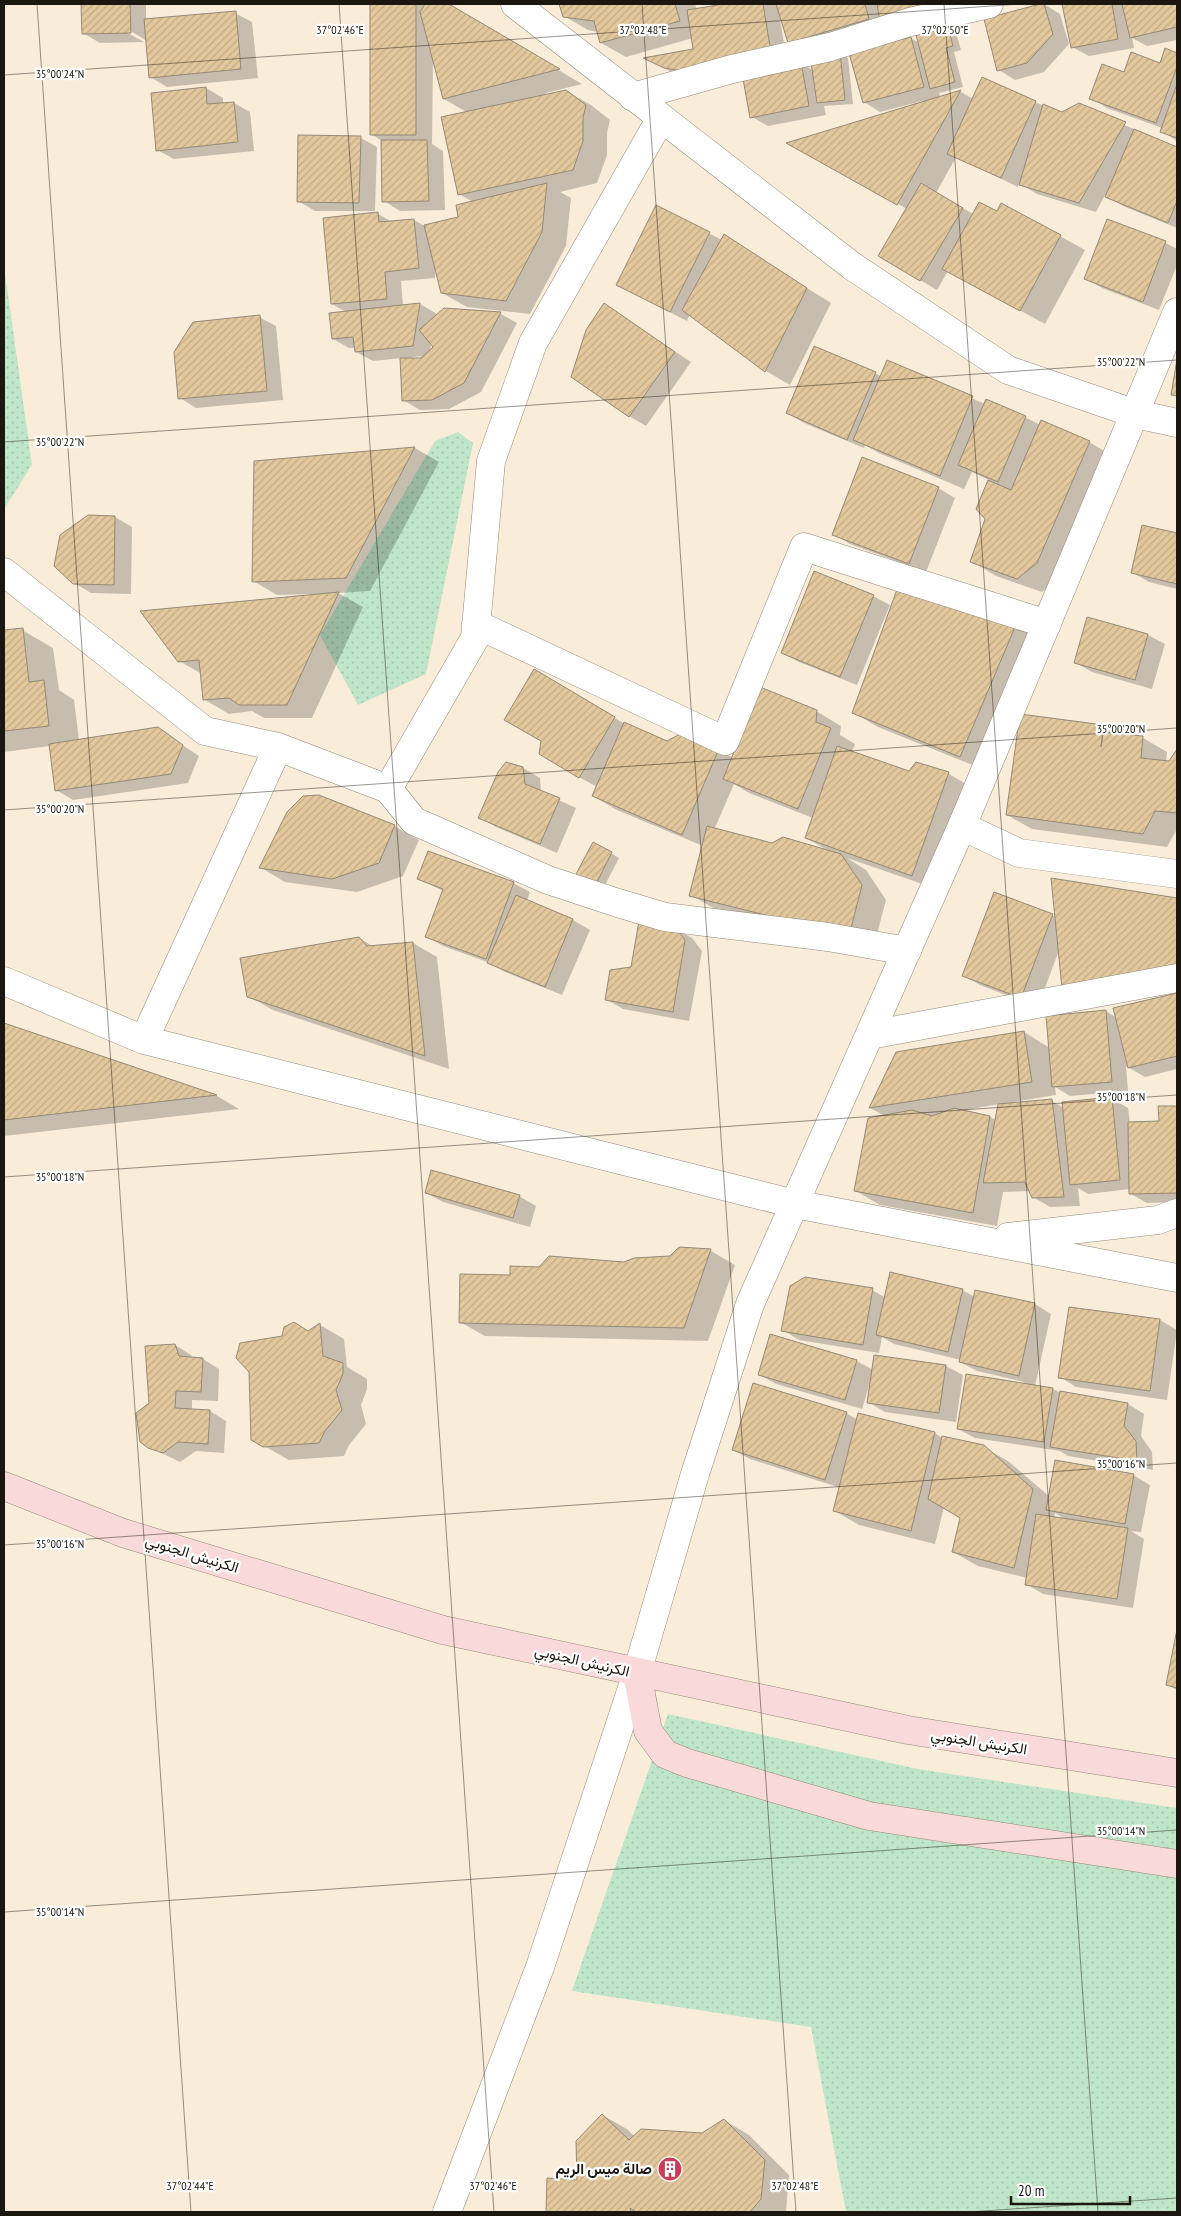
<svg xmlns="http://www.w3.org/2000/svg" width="1181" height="2216" font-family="'PT Sans Narrow',Vazirmatn,sans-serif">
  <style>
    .green { fill: url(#green-dots) }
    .shadow { fill: #0003; fill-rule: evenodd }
    .building { fill: url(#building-hatch); stroke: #948977 }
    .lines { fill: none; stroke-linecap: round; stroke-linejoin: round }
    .minor-casing { stroke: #938876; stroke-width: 29 }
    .tertiary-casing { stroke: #938876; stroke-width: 29 }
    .secondary-casing { stroke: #938876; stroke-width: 29 }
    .minor { stroke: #fff; stroke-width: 28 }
    .tertiary { stroke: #fff; stroke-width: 28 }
    .secondary { stroke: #fad9da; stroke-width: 28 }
    .ticks { fill: none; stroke: #1b1710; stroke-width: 1; stroke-opacity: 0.45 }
    .labels { text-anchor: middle; stroke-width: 4.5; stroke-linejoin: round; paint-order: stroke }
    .street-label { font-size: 15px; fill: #1b1710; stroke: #fff }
    .poi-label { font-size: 15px; font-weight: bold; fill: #1b1710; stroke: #fff; text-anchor: end }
    .ticks-label { font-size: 12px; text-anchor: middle; fill: #1b1710; stroke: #fff; stroke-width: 4.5; stroke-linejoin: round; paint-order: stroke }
  </style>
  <defs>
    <pattern id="green-dots" width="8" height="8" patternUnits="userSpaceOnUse" patternTransform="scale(1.25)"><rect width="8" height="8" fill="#c0e6c9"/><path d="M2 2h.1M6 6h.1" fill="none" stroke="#a4c5ac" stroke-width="1.8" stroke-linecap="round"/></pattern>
    <pattern id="building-hatch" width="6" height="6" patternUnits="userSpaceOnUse" patternTransform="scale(1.25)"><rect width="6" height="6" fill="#e3c89d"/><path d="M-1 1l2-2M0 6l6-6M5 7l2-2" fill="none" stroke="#c2ab86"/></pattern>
  </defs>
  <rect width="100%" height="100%" fill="#f9edda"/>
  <path class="green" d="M4,266L32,465L4,509Z
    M458,432L473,443L426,674L358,705L320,635L435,441Z
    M668,1714L918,1769L1177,1808V2212H846L811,2027L572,1991Z"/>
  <path class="shadow" d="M82,4H146V20L235,13L252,22L258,78L167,87L150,77L147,41L126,28L124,31L144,42L100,43L83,33Z
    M371,4H447L582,84L546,93V95L566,91L591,105L610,120L607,133V155L597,183L560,192L571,198L566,246L530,314L467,307L442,293L436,269L435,278L401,281L403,306L420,304L437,314L436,317L445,310L501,314L517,323L481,392L449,409L420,410L403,400L402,358L373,361L356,352V348H349L333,339L346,312L332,304L378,214L392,222L414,220L425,226L459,218L473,202L459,194L468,113L444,99L433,59L432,144L443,151L445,210L400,211L384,201L382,141L371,134ZM431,343L435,347L430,352ZM425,356L422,359H412V357Z
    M560,4H695L697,10L726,4H954L840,53L848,58L853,104L824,106L826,115L768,126L752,117L743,74L682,77L662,67L695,50L693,38L626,57L601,43L598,32L588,30L564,16ZM782,19L789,42L811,55L814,71L801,63L788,66L780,20Z
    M1044,4L1060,14L1069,44L1044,72L1015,80L999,70L985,20Z
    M1064,4H1177V40L1147,46L1132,38L1134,48L1089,56L1072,47Z
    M947,24L955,29L961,50L954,52L963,87L939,93L941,98L961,92L973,99L1035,102L1062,114L1079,105L1177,148V228L1123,206L1105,195L1096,212L1037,194L1019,183L1018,187L956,157L936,193L973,214L997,213L1002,204L1085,250L1045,324L948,271L937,290L879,256L907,209L812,157L923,103L922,101L880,112L864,102L911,38L919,43Z
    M1166,50L1177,54V141L1161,131L1162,128L1107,108L1091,98L1125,73L1161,64Z
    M206,88L223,98V104L234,103L250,112L254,151L174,159L157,150Z
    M361,138L377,147L375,211H315L298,201Z
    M657,207L722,240L724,236L831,303L790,385L766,371L690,314L687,321L617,285Z
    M1108,221L1166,243L1177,249V265L1159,310L1102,288L1085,278Z
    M604,305L691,362L646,426L629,416Z
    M259,317L276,326L283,400L196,408L180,398Z
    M887,362L985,404L1025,417L1040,425L1089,442L1113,456L1062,576L1042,592L996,576L971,561L986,518L977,508L989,480L972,472L964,489L879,453L865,445L864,448L804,423L787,413L875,373L881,376Z
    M415,448L439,462L370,591L338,593L363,607L312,718H264L252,711L229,714L205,700L202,674L179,661L314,596V594L277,595L253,581L255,462Z
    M938,488L955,498L926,572L850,544L834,534Z
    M88,516L115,517L132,527L131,594L91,593L74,583Z
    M1143,527L1177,534V589L1149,582L1133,573Z
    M900,586L1042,635L985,770L878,727L854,713Z
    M873,596L890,605L857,685L799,662L782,653Z
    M1088,618L1148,635L1165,644L1152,689L1092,672L1076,663Z
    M22,630L53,648L59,690L74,700L79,740L158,729L199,756L188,783L73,800L56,790L50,746L4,752V632Z
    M534,671L625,724L667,743L719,750L733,758L816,711L841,726L840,735L855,744L852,752L910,772L917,763L949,774L973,788L937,889L847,858L866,870L886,900L873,949L715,909L691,895L703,846L617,810L593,796L597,787L579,777L542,741ZM734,784L749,793L813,818L806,838L829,851L772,844L714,830Z
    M1103,726L1119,735L1143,738L1167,752L1166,762H1170L1177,752V829L1167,847L1032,829L1007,815Z
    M523,768L540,778L541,792L576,808L557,853L496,827L480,817Z
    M394,826L419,840L403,876L357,892L285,882L261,868Z
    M611,853L619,858L602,891L584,882Z
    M419,879L513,883L530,892L527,901L573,920L590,930L562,995L505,972L490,963L443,946L427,937L443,891Z
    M1052,880L1177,900V990L1059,950L1038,1007L980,985L964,975L995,893L1056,917Z
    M674,928L692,938L702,951L689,1021L623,1009L606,999L632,968Z
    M359,938L374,947L413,943L437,957L449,1069L273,1010L248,996Z
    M1177,994V1069L1145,1077L1126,1066L1128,1091L1070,1096L1055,1087L1056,1095L1013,1102V1104L1052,1101L1064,1108L1111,1098L1128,1108L1130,1123L1160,1122L1159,1107H1177V1202L1147,1203L1131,1194L1130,1189L1088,1194L1078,1188L1080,1206L1050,1207L1033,1197L1031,1191L1003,1192L997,1226L880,1205L856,1191L885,1116L870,1108L1024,1032L1050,1048L1106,1011L1117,1018L1115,1009ZM999,1104L996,1120L990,1117L961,1111Z
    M4,1024L217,1096L239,1109L4,1136Z
    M426,1193L519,1196L536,1206L530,1227L443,1202Z
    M680,1248L711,1251L735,1265L708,1341L485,1336L460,1322L511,1277L540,1268L624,1263L670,1257Z
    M872,1290L886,1298L962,1290L975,1297L1035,1304L1051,1314L1035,1386L1053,1389L1061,1393L1128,1404L1144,1414L1141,1436L1152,1452L1153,1470L1068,1456L1060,1451L975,1438L958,1429L1024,1382L977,1371L960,1362L961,1360L894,1344L882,1337L879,1353L799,1340L783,1330Z
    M1070,1308L1160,1320L1177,1330L1167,1400L1076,1387L1060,1377Z
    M320,1325L344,1339L347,1367L367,1379V1389L361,1405L366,1424L349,1445L344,1456L289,1460L253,1440L308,1332Z
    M771,1336L857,1361L873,1370L875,1356L946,1366L963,1375L956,1422L885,1412L868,1402L871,1386H869L862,1409L776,1384L760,1375Z
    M175,1345L191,1355L193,1358L203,1359L219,1369L218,1401L192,1400V1410L210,1411L226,1421L224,1453L196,1451L180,1462L149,1447L150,1404Z
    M846,1413L858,1420L859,1415L935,1433L942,1438L983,1447L1008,1461L1050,1497L1133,1475L1150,1485L1141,1532L1131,1531L1144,1539L1133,1608L1043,1594L1026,1584L1027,1578L978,1566L953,1552L962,1517L944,1507L935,1544L859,1525L835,1511L841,1488L750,1459L733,1450ZM1055,1513L1065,1519L1054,1518Z
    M1177,1635V1690L1167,1685Z
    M602,2115L627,2129L635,2137L702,2134L724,2120L749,2135L789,2175L786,2212H547L548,2180L578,2182Z"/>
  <path class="building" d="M81,4H130L131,33L82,34Z
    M370,4H416V135H370Z
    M425,4H449L560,69L443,99L420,12Z
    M559,4H675L680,21L600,43L594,21L563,17Z
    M724,4H763L772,58L688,72L664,68L643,58L693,49L687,10Z
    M776,4H865L869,19L788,43Z
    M877,4H940L880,22Z
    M1040,4H1044L1053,34L1027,63L997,71L984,19Z
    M1062,4H1112L1118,39L1071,48Z
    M1122,4H1177V27L1130,38Z
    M236,11L241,69L149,78L144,19Z
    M947,23L953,46L946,48L955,82L930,89L915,31Z
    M911,37L924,87L863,103L849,53Z
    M1165,48L1177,53V67L1156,123L1089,99L1102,64L1124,72L1131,52L1160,63Z
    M840,52L845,100L817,103L810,56Z
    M801,62L809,106L750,118L742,73Z
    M982,77L1036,101L1001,178L947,154Z
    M1177,84V138L1160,132Z
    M206,87L207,104L234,102L238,142L156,151L151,93Z
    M566,90L586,105L583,118V141L573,170L458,195L441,117Z
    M961,90L897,205L786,143Z
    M1079,103L1126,122L1079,203L1019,185L1043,104L1062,112Z
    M1134,129L1177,147V201L1168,223L1105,197Z
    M298,135L361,136L359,203L297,202Z
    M381,140H427L429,201L382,202Z
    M547,183L542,232L506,301L441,293L424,225L458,217L456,205Z
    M921,183L963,208L920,281L878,256Z
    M979,202L997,211L1001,203L1061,235L1020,311L942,269Z
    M656,205L710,232L670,312L616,285Z
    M378,212L379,222L414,219L419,268L385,272L387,299L331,304L323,218Z
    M1107,219L1166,241L1143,302L1084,279Z
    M724,234L807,288L765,372L682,310Z
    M420,303L413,346L355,352L353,337L332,339L329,313Z
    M604,303L675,352L629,417L571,377L586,330Z
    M444,308L501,312L464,383L432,400L402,401L400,358H421L433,347L419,330Z
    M260,315L267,391L178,399L174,352L193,322Z
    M814,346L876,372L847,440L786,413Z
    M1177,359V396L1171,395Z
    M887,360L973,396L940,476L853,440Z
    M986,399L1026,416L998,482L958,465Z
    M1041,420L1090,441L1037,563L1017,579L970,562L985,519L976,509L988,480L1011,490Z
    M415,447L346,578L252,582L254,461Z
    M862,457L939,487L909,564L832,535Z
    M88,515L115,516L114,585L73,584L54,566L60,535Z
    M1142,525L1177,533V584L1131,573Z
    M814,571L874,595L840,677L781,653Z
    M899,584L1018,620L960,757L852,713Z
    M339,592L287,705H239L229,698L203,700L199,660L178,662L140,611Z
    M1087,617L1148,634L1135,680L1074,663Z
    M23,628L29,682L44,680L49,726L4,731V630Z
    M534,669L615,717L579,778L539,754L541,741L504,720Z
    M760,687L817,710L816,722L831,728L798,809L723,779Z
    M1020,714L1104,725L1101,747L1103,732L1143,736L1141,758L1169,761L1177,749V813L1155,811L1143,834L1006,815Z
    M624,722L667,741L682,733L719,749L682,835L592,796Z
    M158,727L183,745L171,774L55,791L49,744Z
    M837,746L909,771L916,762L949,772L912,876L805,838Z
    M506,762L523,767L525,784L560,798L540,844L478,818L498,772Z
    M319,795L395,825L379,863L332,879L259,868L287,812L303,796Z
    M707,826L772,843L783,837L841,854L862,885L849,936L689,896Z
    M593,842L612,852L594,888L574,878Z
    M428,851L514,882L486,959L425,937L443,889L417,879Z
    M1051,878L1177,898V973L1062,988Z
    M994,892L1053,914L1021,998L962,976Z
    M516,895L573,919L545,987L487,963Z
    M639,921L675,927L685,940L673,1012L605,1000L610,970L631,967Z
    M359,937L367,946L413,942L425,1056L247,997L240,958Z
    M1177,993V1056L1128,1068L1113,1008Z
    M1106,1010L1112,1082L1052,1087L1046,1016Z
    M4,1023L217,1095L4,1120Z
    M1024,1031L1032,1082L869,1108L896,1052Z
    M1112,1097L1120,1180L1070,1185L1062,1102Z
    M1052,1099L1064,1197L1032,1198L1025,1182L983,1183L998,1104Z
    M1158,1106H1177V1193L1129,1194L1128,1122L1159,1121Z
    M954,1108L990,1116L973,1213L854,1191L868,1118L912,1110L932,1116Z
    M431,1170L520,1195L513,1218L425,1193Z
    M679,1247L711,1249L684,1328L459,1323L460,1274L510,1275V1266L539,1267L549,1256L624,1262L634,1258L670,1256Z
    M890,1272L963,1289L948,1352L876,1335Z
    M805,1277L873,1288L863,1345L781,1331L790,1286Z
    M975,1290L1035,1303L1019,1376L959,1362Z
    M1069,1307L1160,1319L1150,1391L1058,1378Z
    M294,1322L308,1331L320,1323L323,1356L343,1363V1374L336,1390L342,1410L325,1431L319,1443L263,1447L251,1440L249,1372L236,1358L240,1343L282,1336L284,1327Z
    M770,1334L857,1360L845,1400L758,1375Z
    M175,1344L179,1356L203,1358L201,1392L176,1391L175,1408L210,1410L208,1444L178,1442L163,1453L148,1448L140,1442L136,1413L149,1403L145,1346Z
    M874,1355L946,1365L939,1413L867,1403Z
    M966,1374L1053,1388L1044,1442L957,1429Z
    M753,1383L847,1412L825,1480L732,1450Z
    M1060,1391L1128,1403L1124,1426L1136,1441L1137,1461L1050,1447Z
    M858,1413L935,1432L911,1531L833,1511Z
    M942,1436L984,1445L1033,1489L1014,1568L952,1552L960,1518L928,1499Z
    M1055,1460L1134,1474L1125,1524L1046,1510Z
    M1036,1514L1128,1528L1117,1599L1025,1585Z
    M1177,1629V1688L1166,1685Z
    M602,2114L629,2140L641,2129L702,2133L724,2119L765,2160L761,2199L750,2212H636L630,2208L631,2212H546L547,2178L577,2180L576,2141Z"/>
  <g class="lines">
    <defs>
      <path id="minor" d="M515,4L852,266L1008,370L1136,414L1177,423
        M633,97L732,69L830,47L910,22L989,4
        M4,572L205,731L278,747L388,789L475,638L491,461L533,343L661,118
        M476,624L725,741L804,547L1047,624
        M388,789L414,821L548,880L618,903L665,917L828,937L907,951
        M962,826L1019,853L1177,874
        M4,981L144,1040L795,1204L1177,1278
        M870,1035L1177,978
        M144,1040L278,747
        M1008,1237L1158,1220L1177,1213"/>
      <path id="tertiary" d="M447,2212L540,1967L637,1673L695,1474L750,1304L962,826L1177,312"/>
      <path id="secondary" d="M4,1486L123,1533L443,1630L908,1730L1177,1773
        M637,1673L648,1731L665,1754L687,1763L869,1816L1177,1864"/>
    </defs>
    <use href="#minor" class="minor-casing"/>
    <use href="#tertiary" class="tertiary-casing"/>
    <use href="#secondary" class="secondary-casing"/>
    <use href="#minor" class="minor"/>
    <use href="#tertiary" class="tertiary"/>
    <use href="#secondary" class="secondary"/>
  </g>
  <path class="ticks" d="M37,4L191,2212M339,4L494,2212M642,4L796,2212M944,4L1098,2212M4,75L1020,4M4,442L1177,360M4,810L1177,728M4,1177L1177,1095M4,1545L1177,1463M4,1912L1177,1830M968,2212L1177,2198"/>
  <defs>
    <symbol id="building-disc" viewBox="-11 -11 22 22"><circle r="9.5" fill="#cc3c59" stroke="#fff"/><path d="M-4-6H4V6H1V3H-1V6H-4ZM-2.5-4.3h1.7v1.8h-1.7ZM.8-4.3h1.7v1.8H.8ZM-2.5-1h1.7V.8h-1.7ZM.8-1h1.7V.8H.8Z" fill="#fff"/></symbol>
  </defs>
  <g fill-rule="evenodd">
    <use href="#building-disc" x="656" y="2155" width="28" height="28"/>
  </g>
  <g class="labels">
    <g class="street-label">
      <text transform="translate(192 1554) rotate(17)" y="5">الكرنيش الجنوبي</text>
      <text transform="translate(582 1661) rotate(13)" y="5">الكرنيش الجنوبي</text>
      <text transform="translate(979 1742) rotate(9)" y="5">الكرنيش الجنوبي</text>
    </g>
    <g class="poi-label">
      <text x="652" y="2174">صالة ميس الريم</text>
    </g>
  </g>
  <g class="ticks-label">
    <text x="340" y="34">37°02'46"E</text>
    <text x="643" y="34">37°02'48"E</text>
    <text x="945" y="34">37°02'50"E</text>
    <text x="60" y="78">35°00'24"N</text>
    <text x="1121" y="366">35°00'22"N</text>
    <text x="60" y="446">35°00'22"N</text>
    <text x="1121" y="733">35°00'20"N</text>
    <text x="60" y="813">35°00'20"N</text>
    <text x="1121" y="1101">35°00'18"N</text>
    <text x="60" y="1181">35°00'18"N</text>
    <text x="1121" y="1468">35°00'16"N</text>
    <text x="60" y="1548">35°00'16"N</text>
    <text x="1121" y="1835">35°00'14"N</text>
    <text x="60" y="1916">35°00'14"N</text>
    <text x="190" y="2190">37°02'44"E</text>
    <text x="493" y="2190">37°02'46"E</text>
    <text x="795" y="2190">37°02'48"E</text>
  </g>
  <rect width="1181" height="2216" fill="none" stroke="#1b1710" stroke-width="10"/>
  <path d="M1011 2196v8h119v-8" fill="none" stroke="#1b1710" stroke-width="2.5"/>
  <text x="1018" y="2196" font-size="15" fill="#1b1710" stroke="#ffffff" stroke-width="4" paint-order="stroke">20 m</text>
</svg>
